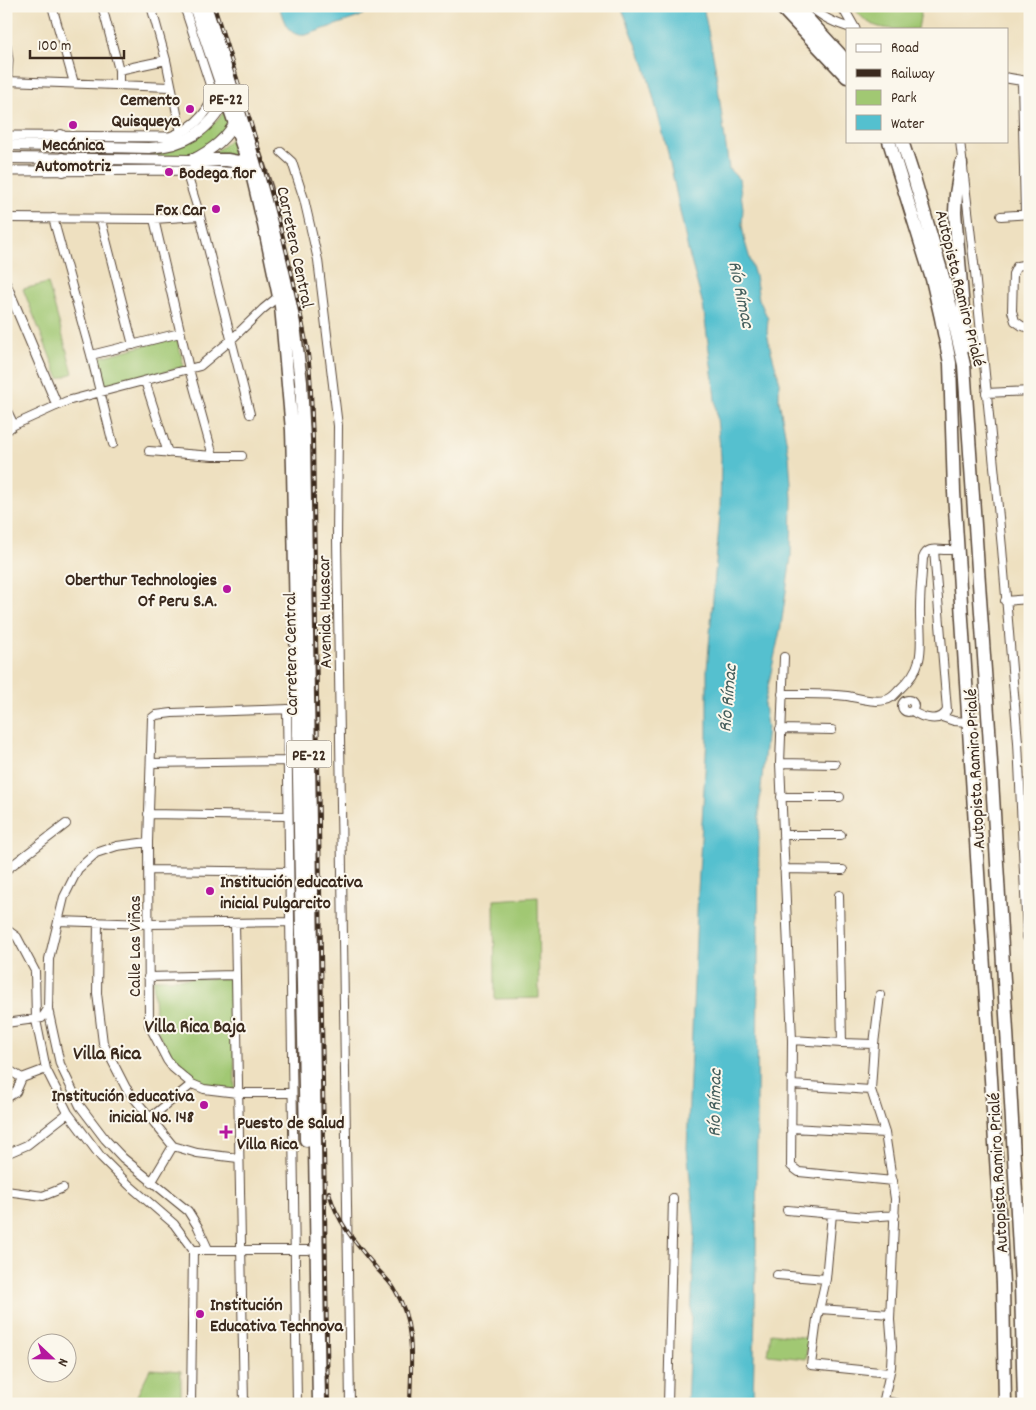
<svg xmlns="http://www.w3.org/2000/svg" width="1036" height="1410" font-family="Dekko,sans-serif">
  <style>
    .green { fill: #a1c873; stroke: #6e7948 }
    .water { fill: #54c0cf; stroke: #487576 }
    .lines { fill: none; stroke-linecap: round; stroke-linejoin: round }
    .minor-casing { stroke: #564536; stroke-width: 10 }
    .tertiary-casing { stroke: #564536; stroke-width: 11 }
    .secondary-casing { stroke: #564536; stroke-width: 12 }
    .trunk-casing { stroke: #564536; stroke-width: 15 }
    .minor { stroke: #fff; stroke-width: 8 }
    .tertiary { stroke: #fff; stroke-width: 9 }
    .secondary { stroke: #fff; stroke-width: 10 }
    .trunk { stroke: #fff; stroke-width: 12 }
    .rail-casing { stroke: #3b2a1e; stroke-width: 4 }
    .rail { stroke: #fbf7ec; stroke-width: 2; stroke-dasharray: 5.5; stroke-linecap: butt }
    .poi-dot { fill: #b5179e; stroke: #fbf7ec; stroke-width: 2 }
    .labels { text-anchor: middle; stroke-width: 4; stroke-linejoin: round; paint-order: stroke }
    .shield { fill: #fbf7ec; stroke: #75685c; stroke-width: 1 }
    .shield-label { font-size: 16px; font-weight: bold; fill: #3b2a1e }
    .poi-label { font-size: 18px; font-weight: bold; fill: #3b2a1e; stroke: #fbf7ec; text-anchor: end }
    .street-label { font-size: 18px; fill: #3b2a1e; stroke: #fbf7ec }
    .water-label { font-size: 19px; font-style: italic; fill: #445e5c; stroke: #fbf7ec }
    .neighbourhood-label { font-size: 19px; font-weight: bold; fill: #3b2a1e; stroke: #fbf7ec }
    .quarter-label { font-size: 20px; font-weight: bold; fill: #3b2a1e; stroke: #fbf7ec }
  </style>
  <rect width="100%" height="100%" fill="#fbf7ec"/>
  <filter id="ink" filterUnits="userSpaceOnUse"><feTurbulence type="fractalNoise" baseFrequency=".02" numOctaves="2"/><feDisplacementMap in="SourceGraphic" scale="10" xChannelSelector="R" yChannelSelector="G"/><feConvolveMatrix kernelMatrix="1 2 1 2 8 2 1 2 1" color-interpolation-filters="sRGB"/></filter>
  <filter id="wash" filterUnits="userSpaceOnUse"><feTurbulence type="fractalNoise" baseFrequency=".0096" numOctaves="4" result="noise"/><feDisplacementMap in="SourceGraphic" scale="20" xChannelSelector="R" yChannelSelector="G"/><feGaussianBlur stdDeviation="1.12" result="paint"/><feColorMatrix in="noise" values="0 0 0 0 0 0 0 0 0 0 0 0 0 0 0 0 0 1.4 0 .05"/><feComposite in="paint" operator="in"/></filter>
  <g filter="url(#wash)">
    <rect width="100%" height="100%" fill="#eee0c0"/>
    <path class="green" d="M853,6H922L918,29C891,29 870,33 853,6Z
      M224,111L229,126L213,146L188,157L112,155V151L164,150L202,133L218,120Z
      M233,136L240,158L207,156L222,147Z
      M48,283L73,373L59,379L23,289Z
      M177,337L184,367L101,389L93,359Z
      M538,897L539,998L495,999L494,900Z
      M233,978L235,1090L205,1084L193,1078L171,1059L156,1028L153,979Z
      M771,1333L808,1338L806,1359L768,1355Z
      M150,1369L181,1371V1404H133Z"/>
    <path class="water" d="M279,6H369L364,14L359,17L306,35C287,37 284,21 279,6Z
      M621,6H703L715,65L729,169L739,179L743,208L742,225L745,242L755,276L759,299L768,319L767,332L770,347L779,379V400L789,456L792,498L791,557L781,626L764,705L767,727L759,809L756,1263L753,1404H687L695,1230L687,1148L698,890L707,737V670L720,514L721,457L713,380L703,305L688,250L668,153L645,66Z"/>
  </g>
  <g filter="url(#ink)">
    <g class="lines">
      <defs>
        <path id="minor" d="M52,6L74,83
          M102,6L119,70V85
          M151,6L166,60L181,133
          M184,6L214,97
          M810,6C821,17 839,25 855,29
          M119,70L166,60
          M6,81L170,87
          M1022,81L1025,214
          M960,141L975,272L1002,548L1018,742L1027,937
          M281,152L292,162L304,199L318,260L338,426L337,539L350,1404
          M189,170V181L200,216L250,414
          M1001,216L1030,214
          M6,218L154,219L200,216
          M53,218L91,355L113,444
          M154,219L189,369L213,456
          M101,220L133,345
          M1030,266L1023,265L1017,266L1013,274L1012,311L1015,321L1022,326L1030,328
          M91,355L180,333
          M145,381L168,453
          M986,393L1030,391
          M6,409L14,425
          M6,431L14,425L67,401L200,366L231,340L263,309L279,296
          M149,451L213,456H242
          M1005,601L1030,599
          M784,657L780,763L792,1040L791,1166L799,1172L893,1181
          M782,694C803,694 826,693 847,696C859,698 873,703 885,700C892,699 895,694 900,689C929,663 919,642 920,608C920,591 922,575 923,558C928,545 938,551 950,550
          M902 706a6 6 0 1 1 12 0a6 6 0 1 1-12 0Z
          M287,709L297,1404
          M290,709L172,713L156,715L152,718L148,842L149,1025L167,1060L173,1068L192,1084L204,1089L237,1093H292
          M912,711C922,718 941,724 947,710L934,550
          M942,717L954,721L969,722
          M780,729L832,730
          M151,763L287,761
          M780,763L835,764
          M781,797H840
          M148,814L288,816
          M783,835H841
          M148,842L117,846L96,853L78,869L64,897L49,959L48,1009L60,1064L80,1106L105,1139L123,1158L188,1211L198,1227L208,1249
          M784,869L843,870
          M6,870L66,824
          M148,870L289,872
          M839,895L842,1043L874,1044
          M58,921L148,924L290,922
          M98,922L97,993L103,1043L126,1088L173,1146L197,1153L238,1158
          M235,923L244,1404
          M6,929L17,937L35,971L36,1020L46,1069L68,1113L101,1157L129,1185L174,1224L193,1250L191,1404
          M148,977L235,975
          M880,995L874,1044L871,1090L885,1133L895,1199L890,1320L892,1346L891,1367L883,1404
          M6,1023L42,1018L48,1009
          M792,1040L842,1043
          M6,1071L12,1072L22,1078
          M22,1078L46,1069
          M792,1085L871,1090
          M6,1098L16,1092L22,1078
          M150,1118L192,1084
          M791,1128L885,1133
          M6,1154L27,1145L68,1113
          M151,1183L173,1146
          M6,1191L43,1196L63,1188
          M787,1210L867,1217L895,1215
          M832,1214L826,1279L817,1319L811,1365L889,1373
          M193,1250H308
          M777,1275L826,1279
          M820,1309L890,1314
          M884,1401L900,1404
          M668,1404L673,1198"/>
        <path id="tertiary" d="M842,6L855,29
          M6,45L8,60L6,94
          M1007,78L1030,82
          M6,136L170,137C200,126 209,110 221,82
          M6,171L197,170L252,174
          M6,284L57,405"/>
        <path id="secondary" d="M61,135L72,147
          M6,145L149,148C185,146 210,131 226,98
          M6,158L192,160C212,150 228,138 237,118
          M62,158L63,171"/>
        <path id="trunk" d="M195,6L252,174L264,225L281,306L292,430L293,468L306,1140
          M205,6L266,188L291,300L301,382L304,440L319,1404
          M780,6L847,77
          M796,6L847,62
          M889,141L932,279L941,318L950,363L954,492L998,1190L1003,1284L1005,1404
          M902,141L915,181L946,287L964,365L989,729L1008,1048L1021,1285L1024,1404
          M192,160H227L249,164
          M961,164L956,194L955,212L966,346"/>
      </defs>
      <use href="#minor" class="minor-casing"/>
      <use href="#tertiary" class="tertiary-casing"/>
      <use href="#secondary" class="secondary-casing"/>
      <use href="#trunk" class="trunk-casing"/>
      <use href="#minor" class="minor"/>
      <use href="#tertiary" class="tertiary"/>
      <use href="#secondary" class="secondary"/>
      <use href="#trunk" class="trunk"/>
      <defs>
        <path id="rail" d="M214,6C250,118 286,231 307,347C312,376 311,408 313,438L328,1404
          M329,1192C337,1223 358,1246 378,1270C384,1276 391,1283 395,1290C416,1324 411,1366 410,1404"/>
      </defs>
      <use href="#rail" class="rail-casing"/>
      <use href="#rail" class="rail"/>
    </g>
  </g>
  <g class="poi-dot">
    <circle cx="190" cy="109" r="5"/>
    <circle cx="73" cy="125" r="5"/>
    <circle cx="169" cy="172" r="5"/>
    <circle cx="216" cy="209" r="5"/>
    <circle cx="227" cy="589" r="5"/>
    <circle cx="210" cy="891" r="5"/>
    <circle cx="204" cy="1105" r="5"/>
    <path d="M223.5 1124.5h5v5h5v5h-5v5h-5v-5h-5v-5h5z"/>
    <circle cx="200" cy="1314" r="5"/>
  </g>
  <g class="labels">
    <g class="shield">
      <rect x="203.5" y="84.5" width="45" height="27" rx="4"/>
      <rect x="286.5" y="740.5" width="45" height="27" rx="4"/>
    </g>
    <g class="shield-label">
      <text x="226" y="104">PE-22</text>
      <text x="309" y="760">PE-22</text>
    </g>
    <g class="poi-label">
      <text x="180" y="105">Cemento<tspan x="180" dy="21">Quisqueya</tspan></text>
      <text x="73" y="150" text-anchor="middle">Mecánica<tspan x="73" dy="21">Automotriz</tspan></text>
      <text x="179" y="178" text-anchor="start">Bodega flor</text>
      <text x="206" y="215">Fox Car</text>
      <text x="217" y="585">Oberthur Technologies<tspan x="217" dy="21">Of Peru S.A.</tspan></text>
      <text x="220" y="887" text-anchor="start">Institución educativa<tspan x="220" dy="21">inicial Pulgarcito</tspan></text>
      <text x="194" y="1101">Institución educativa<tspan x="194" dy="21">inicial No. 148</tspan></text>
      <text x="237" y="1128" text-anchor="start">Puesto de Salud<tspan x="237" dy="21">Villa Rica</tspan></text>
      <text x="210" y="1310" text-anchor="start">Institución<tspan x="210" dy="21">Educativa Technova</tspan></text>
    </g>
    <g class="street-label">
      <text transform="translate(296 247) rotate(78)" y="6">Carretera Central</text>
      <text transform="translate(961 288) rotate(76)" y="6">Autopista Ramiro Prialé</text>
      <text transform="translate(324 612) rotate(-91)" y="6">Avenida Huascar</text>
      <text transform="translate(290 654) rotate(-91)" y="6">Carretera Central</text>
      <text transform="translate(974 769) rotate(-93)" y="6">Autopista Ramiro Prialé</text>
      <text transform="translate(134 946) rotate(-90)" y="6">Calle Las Viñas</text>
      <text transform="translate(997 1173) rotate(-93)" y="6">Autopista Ramiro Prialé</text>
    </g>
    <g class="water-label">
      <text transform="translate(743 294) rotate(78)" y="7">Río Rímac</text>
      <text transform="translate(726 698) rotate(-85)" y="7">Río Rímac</text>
      <text transform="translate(713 1103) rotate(-89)" y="7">Río Rímac</text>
    </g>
    <g class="neighbourhood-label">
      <text x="195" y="1032">Villa Rica Baja</text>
    </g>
    <g class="quarter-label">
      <text x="107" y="1059">Villa Rica</text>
    </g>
  </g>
  <rect width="1036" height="1410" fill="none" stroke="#fbf7ec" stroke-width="25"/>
  <rect x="846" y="28" width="162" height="115" fill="#fbf7ec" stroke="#aea59a"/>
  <rect x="856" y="44" width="25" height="8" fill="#ffffff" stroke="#aea59a"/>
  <text x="891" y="52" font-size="15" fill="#3b2a1e">Road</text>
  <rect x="856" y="69" width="25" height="8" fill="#3b2a1e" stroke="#aea59a"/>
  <text x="891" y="78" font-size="15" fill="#3b2a1e">Railway</text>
  <rect x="856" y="90" width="25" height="15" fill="#a1c873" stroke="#aea59a"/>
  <text x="891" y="102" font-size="15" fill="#3b2a1e">Park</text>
  <rect x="856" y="115" width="25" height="15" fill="#54c0cf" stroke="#aea59a"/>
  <text x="891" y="128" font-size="15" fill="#3b2a1e">Water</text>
  <g transform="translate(52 1358) rotate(112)"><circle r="24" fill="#fbf7ec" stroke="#aea59a"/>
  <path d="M0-4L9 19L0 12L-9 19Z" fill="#b5179e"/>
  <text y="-8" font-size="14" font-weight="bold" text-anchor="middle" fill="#3b2a1e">N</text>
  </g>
  <path d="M30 50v8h94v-8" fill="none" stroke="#3b2a1e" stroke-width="2.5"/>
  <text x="38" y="50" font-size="15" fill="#3b2a1e" stroke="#fbf7ec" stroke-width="4" paint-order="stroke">100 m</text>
</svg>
